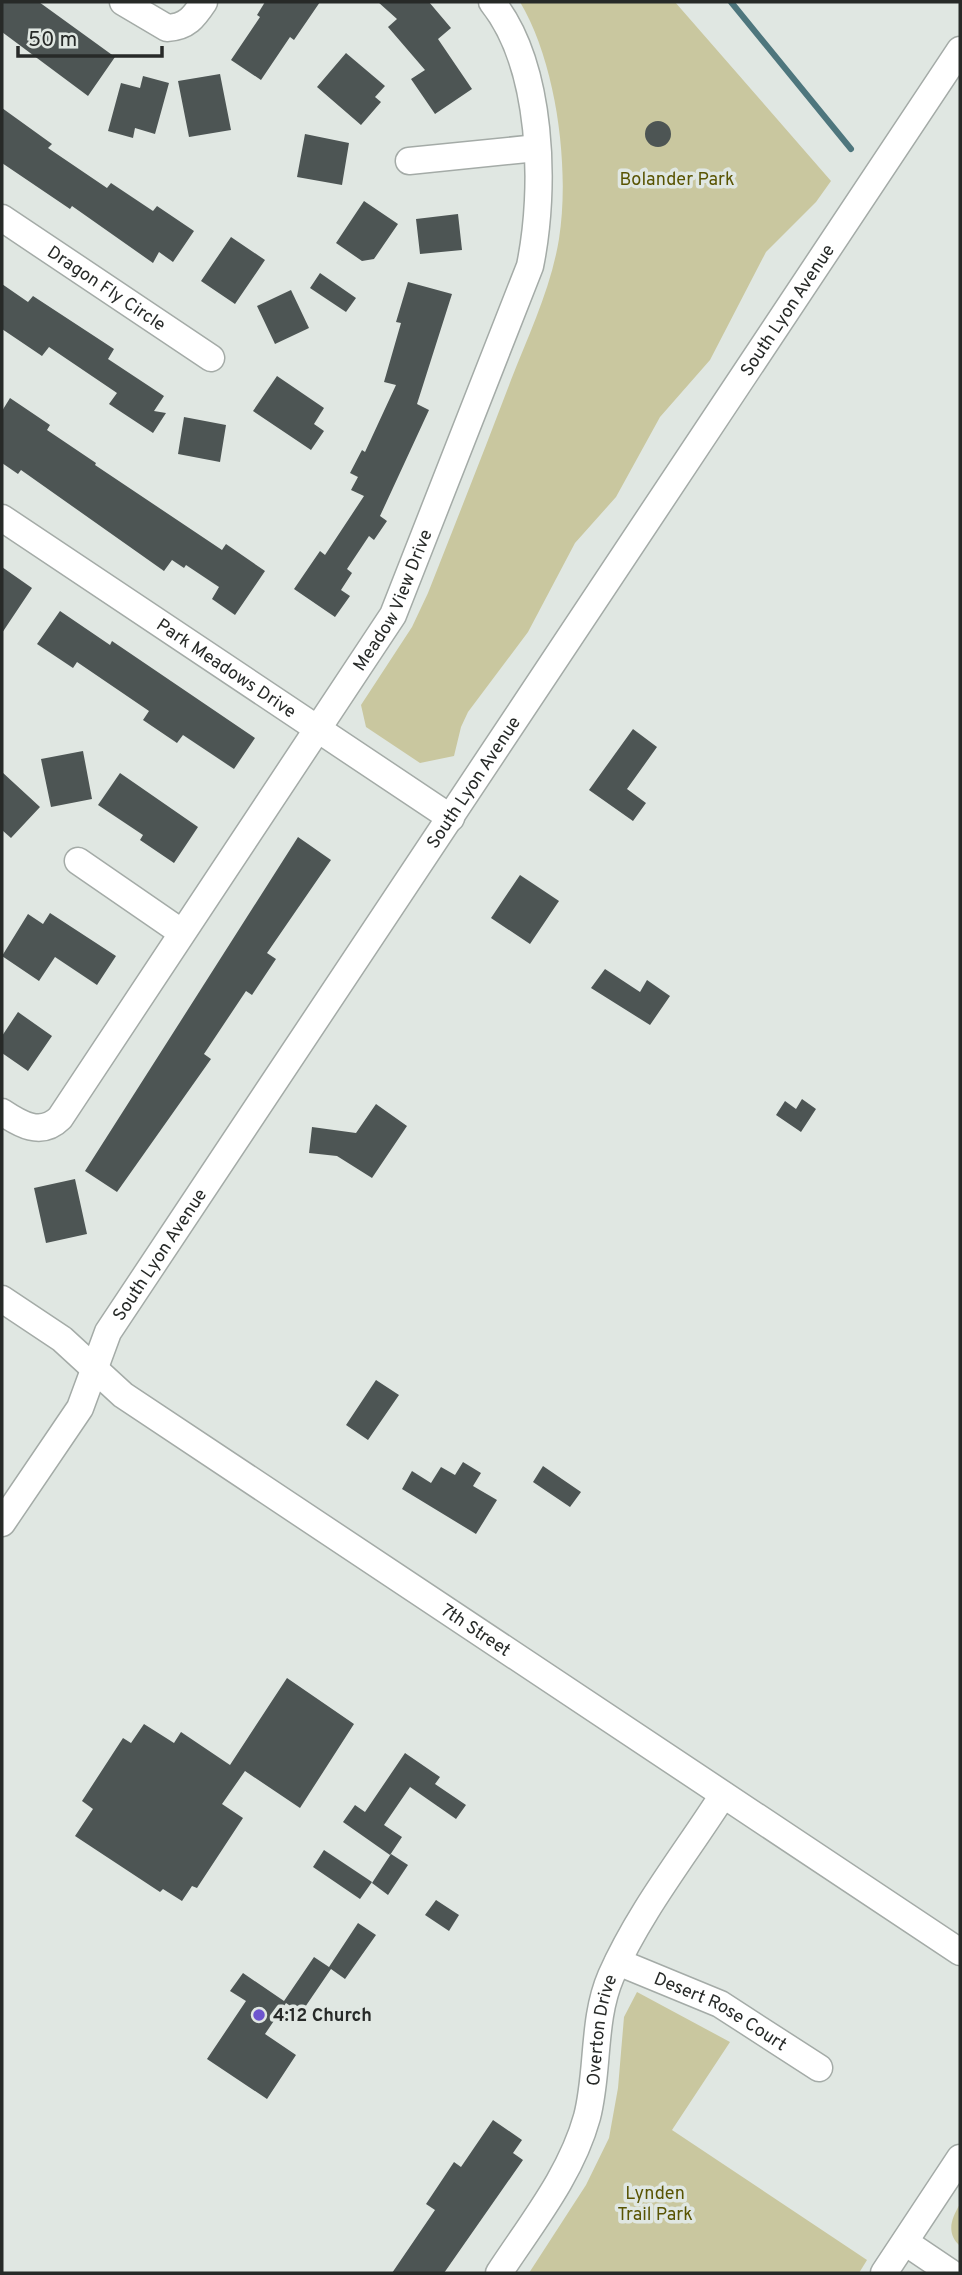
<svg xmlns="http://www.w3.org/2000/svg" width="962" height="2275" font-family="Overpass,sans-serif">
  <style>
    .green { fill: #c9c79f }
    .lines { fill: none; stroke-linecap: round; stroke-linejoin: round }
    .stream { stroke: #4e767d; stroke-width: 6 }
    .building { fill: #4d5554 }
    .minor-casing { stroke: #a4aba7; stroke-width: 29 }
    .minor { stroke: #fff; stroke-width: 26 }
    .poi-dot { fill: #6d55ce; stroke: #e0e7e2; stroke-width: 2.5 }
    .labels { text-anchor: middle; stroke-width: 7; stroke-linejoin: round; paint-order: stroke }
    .park-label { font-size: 18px; fill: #595403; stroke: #e0e7e2 }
    .street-label { font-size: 18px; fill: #272a28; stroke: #e0e7e2 }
    .poi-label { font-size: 18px; font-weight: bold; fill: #272a28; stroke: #e0e7e2; text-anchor: start }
  </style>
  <rect width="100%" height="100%" fill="#e0e7e2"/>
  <path class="green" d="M520,2H675L831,181L816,202L766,252L710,360L660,417L616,497L575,543L528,632L468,712L461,727L454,756L420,763L366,727L361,705L412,627L428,593C456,522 484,451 511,380C529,334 551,288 559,239C570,169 557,64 520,2Z
    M637,1992L730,2042L672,2130L867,2260L859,2273H529L586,2185L609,2138L618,2088L624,2017Z
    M960,2204V2246C946,2233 951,2219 960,2204Z"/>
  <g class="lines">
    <path class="stream" d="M731,2L851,149"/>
  </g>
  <path class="building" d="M2,2H39L115,57L88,96L2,32Z
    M265,2H320L294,40L290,37L261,80L231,60L260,17L257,15Z
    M378,2H429L451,28L438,39L472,89L435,114L411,79L425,70L388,27L397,19Z
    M346,53L385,86L375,97L381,102L361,125L317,87Z
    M220,74L231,130L189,137L178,81Z
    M143,76L169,83L155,134L135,128L133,138L108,131L121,83L140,88Z
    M2,108L52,144L48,148L107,188L111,183L153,211L157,206L194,231L173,262L159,252L153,263L72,206L70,209L2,163Z
    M645 134a13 13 0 1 1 26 0a13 13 0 1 1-26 0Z
    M305,134L349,143L342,185L297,177Z
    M364,201L398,224L374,259L362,261L336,243Z
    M458,214L462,250L420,254L416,219Z
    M231,237L265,260L235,304L201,281Z
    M320,273L356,298L346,312L310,288Z
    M408,282L452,294L417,404L429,410L380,516L387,521L374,540L369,536L347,569L352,573L341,590L350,596L335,617L294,589L320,551L325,555L364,496L351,490L358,477L350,473L362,450L365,452L396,385L384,382L401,323L396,322Z
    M2,284L28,302L33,296L114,349L108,359L164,396L154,411L166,413L153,433L109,404L117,393L49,347L42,356L2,329Z
    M291,290L309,328L275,344L257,306Z
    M277,376L324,408L314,424L324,431L311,450L253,411Z
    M10,398L50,425L47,430L96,463L95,465L222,550L226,544L265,571L235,615L212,599L219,587L186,565L184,568L172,560L164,571L21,470L18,474L2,463V411Z
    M184,417L226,425L220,462L178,454Z
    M2,567L32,588L2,633Z
    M60,611L110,645L112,641L255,738L234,769L183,735L177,743L143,720L149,711L77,662L73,668L37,644Z
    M633,729L657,747L627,789L646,803L633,821L589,790Z
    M83,751L92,799L51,807L41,759Z
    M2,772L40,807L11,838L2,830Z
    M120,773L198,827L174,863L140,840L143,835L98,805Z
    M298,837L331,860L267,953L276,959L252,995L246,991L204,1054L211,1059L117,1192L85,1171Z
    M520,875L559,901L530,944L491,918Z
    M50,913L116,956L97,985L55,957L39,981L2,956L28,914L43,924Z
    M605,969L640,992L647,980L670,996L650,1025L591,988Z
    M18,1012L52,1036L28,1071L2,1053V1036Z
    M802,1099L816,1109L801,1132L776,1115L785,1101L796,1109Z
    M376,1104L407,1126L372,1178L337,1156L309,1153L312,1127L356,1133Z
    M75,1179L87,1234L46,1243L34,1188Z
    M376,1380L399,1395L368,1440L346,1425Z
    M463,1462L481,1473L473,1486L497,1500L476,1534L402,1489L412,1471L431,1483L441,1467L455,1475Z
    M543,1466L581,1492L570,1507L533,1482Z
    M287,1678L354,1724L300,1808L245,1771L222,1804L243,1818L197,1888L192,1886L182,1901L163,1889L160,1892L75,1836L93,1809L82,1801L123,1738L131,1743L144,1724L174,1743L181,1732L230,1765Z
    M405,1753L440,1777L435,1784L466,1805L456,1819L410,1787L384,1825L402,1837L390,1855L343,1822L355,1805L365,1812Z
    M324,1850L372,1882L360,1899L313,1867Z
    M391,1854L408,1865L388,1895L372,1883Z
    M436,1900L459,1915L449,1931L425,1915Z
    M358,1923L376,1935L345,1979L331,1969L301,2013L286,2003L265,2034L296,2055L267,2099L207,2059L246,2001L230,1991L243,1973L284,2001L314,1957L329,1967Z
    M493,2120L522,2140L513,2153L523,2160L444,2273H392L435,2210L426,2204L454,2162L461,2167Z"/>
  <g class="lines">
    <defs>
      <g id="minor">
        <path d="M123,2L167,28C187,27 194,17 204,2"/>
        <path d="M409,161L537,148"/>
        <path id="s1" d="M2,218L211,358"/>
        <path id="s2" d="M2,518L451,818"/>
        <path d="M78,861L181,932"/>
        <path id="s3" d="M2,1112C20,1124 41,1137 60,1118L393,615L530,266C546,188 543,66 492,2"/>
        <path id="s4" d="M2,1299L62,1339L123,1395L960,1952"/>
        <path id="s5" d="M2,1523L80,1408L108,1332L960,50"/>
        <path id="s6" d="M618,1962L720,2004L819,2068"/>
        <path d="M905,2242L951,2273"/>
        <path id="s7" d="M499,2273C531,2224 571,2175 587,2117C599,2071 592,2020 611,1976C639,1912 686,1853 723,1795"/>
        <path d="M884,2273L960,2158"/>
      </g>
    </defs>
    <use href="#minor" class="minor-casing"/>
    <use href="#minor" class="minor"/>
  </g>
  <circle class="poi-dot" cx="259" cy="2015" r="7"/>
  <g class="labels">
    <g class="park-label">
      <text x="677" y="185">Bolander Park</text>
      <text x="655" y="2199">Lynden<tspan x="655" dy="21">Trail Park</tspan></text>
    </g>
    <g class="street-label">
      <text dy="6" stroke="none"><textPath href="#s1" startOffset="126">Dragon Fly Circle</textPath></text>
      <text dy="6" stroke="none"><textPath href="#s5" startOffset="1447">South Lyon Avenue</textPath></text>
      <text dy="6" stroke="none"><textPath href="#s3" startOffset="681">Meadow View Drive</textPath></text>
      <text dy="6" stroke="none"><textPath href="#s2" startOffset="270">Park Meadows Drive</textPath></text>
      <text dy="6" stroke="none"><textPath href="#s5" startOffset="880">South Lyon Avenue</textPath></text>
      <text dy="6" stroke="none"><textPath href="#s5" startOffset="313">South Lyon Avenue</textPath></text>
      <text dy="6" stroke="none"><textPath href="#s4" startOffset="579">7th Street</textPath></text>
      <text dy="6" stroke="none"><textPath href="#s6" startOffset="114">Desert Rose Court</textPath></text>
      <text dy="6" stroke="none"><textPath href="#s7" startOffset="268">Overton Drive</textPath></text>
    </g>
    <g class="poi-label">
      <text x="273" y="2021">4:12 Church</text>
    </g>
  </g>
  <rect width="962" height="2275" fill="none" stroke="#272a28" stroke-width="7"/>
  <path d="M18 46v10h144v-10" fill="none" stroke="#272a28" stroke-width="3.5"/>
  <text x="28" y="46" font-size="21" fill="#272a28" stroke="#e0e7e2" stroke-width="5" paint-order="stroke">50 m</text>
</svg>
